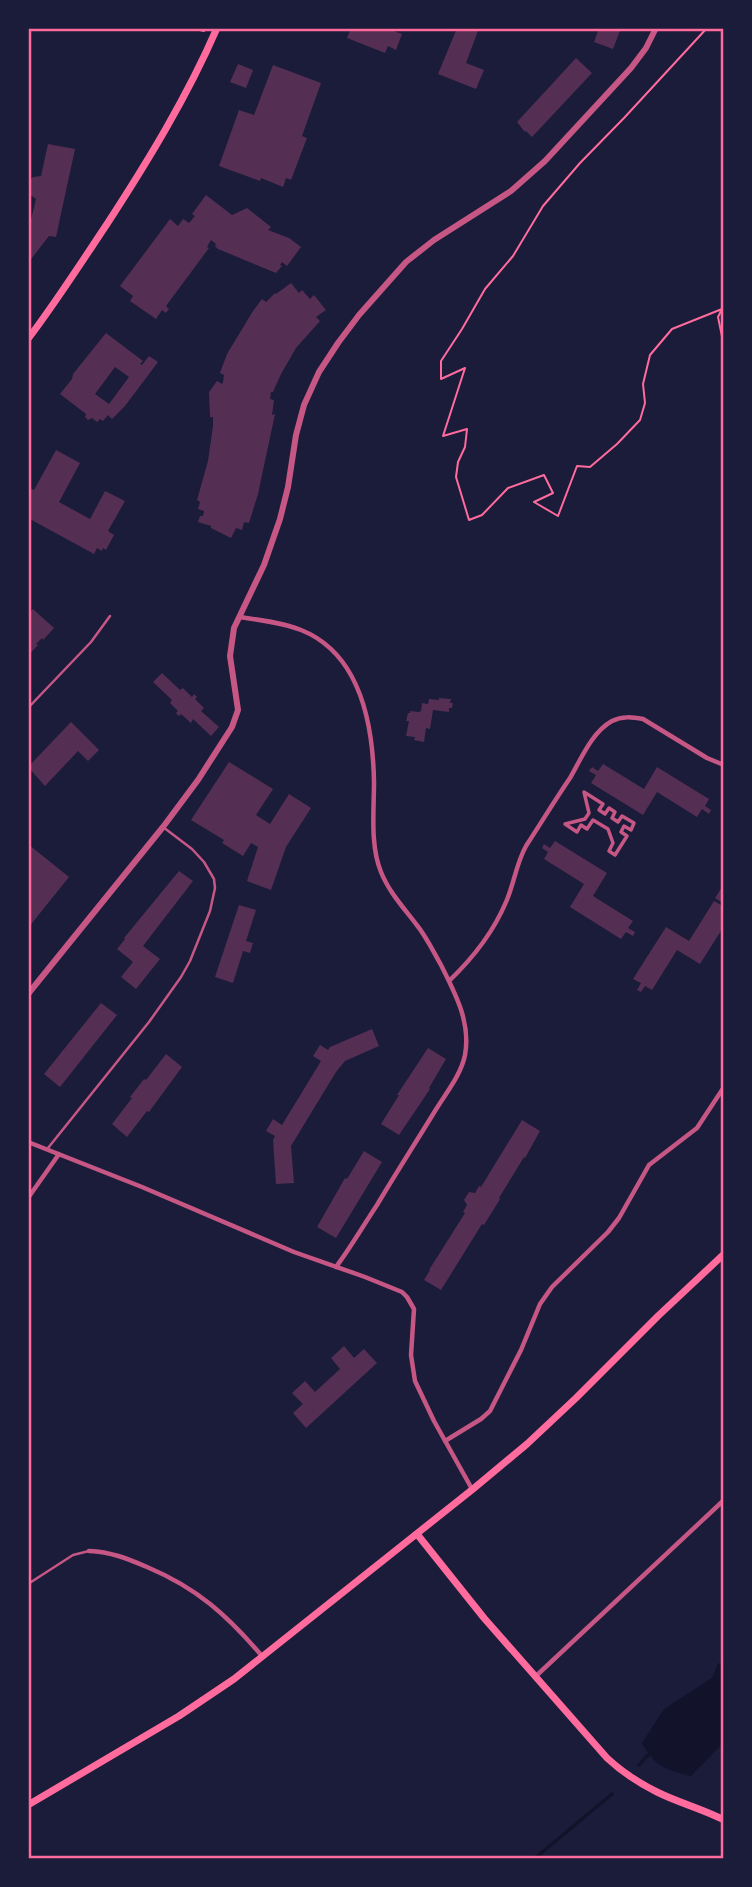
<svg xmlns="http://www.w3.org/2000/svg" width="752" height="1887" font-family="Ubuntu,sans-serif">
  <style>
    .water { fill: #12122b }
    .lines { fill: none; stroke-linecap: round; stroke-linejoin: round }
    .stream { stroke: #12122b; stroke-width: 3.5 }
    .building { fill: #542f53; fill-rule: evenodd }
    .path { stroke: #ff6b9d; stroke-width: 2 }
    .service { stroke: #c65784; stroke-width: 2.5 }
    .pedestrian { stroke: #c65784; stroke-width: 3.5 }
    .minor { stroke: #c65784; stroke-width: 4.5 }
    .tertiary { stroke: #c65784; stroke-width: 6 }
    .secondary { stroke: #ff6b9d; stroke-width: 7 }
    .neatline { fill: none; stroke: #ff6b9d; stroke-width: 2.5 }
  </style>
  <rect width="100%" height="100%" fill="#1b1b3a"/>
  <path class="water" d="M724,1661V1742L691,1776C666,1770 654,1766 642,1743L664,1709L712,1678L718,1664Z"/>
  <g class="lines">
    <path class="stream" d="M639,1765L648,1755
      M534,1859L612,1794"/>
  </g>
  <path class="building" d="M351,28H395L394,31L402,34L396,50L388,46L385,53L347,38Z
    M457,28H479L466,63L484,70L476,89L438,74Z
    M599,28H621L613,49L594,42Z
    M576,58L592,73L532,137L526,131L525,132L517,122Z
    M238,64L253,70L246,88L230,82Z
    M273,65L321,83L302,136L307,138L291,180L286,178L283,187L261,178L260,181L219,166L239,110L254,115Z
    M48,144L75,149L56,237L49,236L28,263V232L36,199L29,194L28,182L33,177L41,176Z
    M206,195L232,215L247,208L271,227L268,230L289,238L301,247L287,266L282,262L280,265L282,266L276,273L218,249L215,246L216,244L211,240L207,247L209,248L166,306L169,309L166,313L162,310L156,319L130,301L133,296L120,286L170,219L178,226L183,219L189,223L195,216L192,214Z
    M291,283L299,293L302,290L310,299L314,295L326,310L316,317L320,321L296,348L281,374L273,392H271L270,399L274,400L272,415L275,414L258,494L249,523L244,522L242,530L236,528L231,538L211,528V526L198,522L200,516H203L204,511L198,509L200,502L197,500L208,461L213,426V417H210L209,392L217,381L222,384L223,382L224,375L220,373L227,354L253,311L262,299L266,302L275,293L276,294Z
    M106,333L143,361L140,364L142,365L149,356L158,362L125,406L112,419L108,415L103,421L100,419L97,422L92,418L88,420L85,417L86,414L60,394L72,379L73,374ZM115,367L129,377L109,404L95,394Z
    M56,450L80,463L59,502L90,519L105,491L125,501L108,531L114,535L106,550L103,548L102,551L97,548L94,554L28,518V487L34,490Z
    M33,609L54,628L43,640L42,638L36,644L38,645L28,656V614Z
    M162,673L180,690L183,688L192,697L194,694L197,697L195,699L204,708L201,711L219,727L211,736L193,719L191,723L181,714L179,716L176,713L178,711L170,703L172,700L153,682Z
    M439,698L451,699L450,703H453L452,708H449V712L433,710L430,729L426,728L424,742L414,740L415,737L406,736L409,721H406L408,713H410V711L419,712L421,711L422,703L428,704L429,699L439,700Z
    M71,722L99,750L88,761L78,751L45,786L28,767Z
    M229,762L273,789L256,815L270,824L289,794L311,808L286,847L271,890L247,881L258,847L251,843L243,856L222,843L224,840L191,820Z
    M603,764L644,789L657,767L709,799L705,806L711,810L709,814L702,809L697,817L657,792L643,815L591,783L596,775L589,771L592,767L598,771Z
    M555,841L607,873L593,896L633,921L628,928L635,932L633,936L626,932L621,939L570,907L584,884L544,859L548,852L542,848L544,844L550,848Z
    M28,844L69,877L28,928Z
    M179,871L193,881L143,946L160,959L136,989L121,977L133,962L117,949L125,939L124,938Z
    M724,884V926L700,964L677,950L652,990L645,986L641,992L637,990L641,983L633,979L666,927L689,941L714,901L721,905L723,903L715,898Z
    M239,905L256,910L246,941L253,943L250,953L243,951L233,983L215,977Z
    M101,1003L117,1015L60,1087L44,1074Z
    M372,1029L379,1046L345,1061L336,1072L291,1146L294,1183L276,1184L273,1140L275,1136L266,1131L273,1119L282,1125L321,1061L313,1056L320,1045L328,1050L330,1047Z
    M428,1048L446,1059L429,1088L430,1089L399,1135L381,1124L399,1095H397Z
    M166,1054L182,1067L149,1112L147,1111L127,1137L112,1124L132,1098L130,1097L144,1079L146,1080Z
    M522,1120L540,1131L525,1158L524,1157L499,1198L500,1199L484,1225L482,1224L441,1290L424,1280L430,1270H429L465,1213L463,1212L467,1205L464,1200L469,1192L475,1193L479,1186L481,1187Z
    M364,1151L382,1162L336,1238L317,1227L345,1178L347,1179Z
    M344,1346L354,1358L364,1349L377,1363L306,1428L293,1413L303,1404L292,1393L305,1381L315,1392L340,1369L331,1358Z"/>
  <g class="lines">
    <path class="path" d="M191,28L204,31
      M707,28L624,118L580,163L543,206L513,256L485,289L462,329L441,361V379L465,368L443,436L467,429L465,447L458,462L456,477L469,520L482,515L508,488L544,475L553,493L534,502L558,516L577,466L590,467L617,444L640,420L645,403L643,384L650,355L672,329L722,309
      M724,310L722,309L718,317L724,346"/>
    <path class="service" d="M28,708L91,642L110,616
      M48,1148L149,1022L181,977L190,961L210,911L215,888L214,879L204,862L192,849L163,827
      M28,1584L73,1555L89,1551"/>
    <path class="pedestrian" d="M584,792L603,804L599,810L605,814L609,808L615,812L612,818L618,822L622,816L634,823L631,830L624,826L621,832L627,836L615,855L609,851L613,843L608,829L593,820L587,829L581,825L577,832L565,824L585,819L589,813Z"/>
    <path class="minor" d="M239,617C259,620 281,622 301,630C361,654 373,725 374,782C374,811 370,845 381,872C389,892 403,907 416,924C426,936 433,951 441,965C455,993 471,1022 465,1055C461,1075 446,1093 435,1111C416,1142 396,1173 377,1205C363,1226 351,1247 336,1267
      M449,981C473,958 493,933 506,902C514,884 516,864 526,846C541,823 555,800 570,778C581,759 592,732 612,721C622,716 632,717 643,719L707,758L724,765
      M28,1142L142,1187L294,1252L365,1277L402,1292L407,1297L414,1309L411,1355L415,1381L434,1421L472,1489
      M28,1198L59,1154
      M445,1441L481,1419L490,1411L521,1350L540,1304L552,1287L608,1232L619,1218L649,1165L697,1128L724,1087
      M89,1551C111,1552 126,1558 147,1567C197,1588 227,1615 262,1656
      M536,1676L724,1500"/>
    <path class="tertiary" d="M28,994L163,827L198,780L232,727L238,710L230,656L234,628L264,565L280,519L288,487L296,435L304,405L319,372L338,343L359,315L406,262L434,240L511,191L545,161L631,68L646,48L656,28"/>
    <path class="secondary" d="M28,339C56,302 81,263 107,224C148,161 187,97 217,28
      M417,1534L484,1618L607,1758C622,1772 639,1783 657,1792C679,1803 703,1809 724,1820
      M28,1805L179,1716L234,1679L473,1489L527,1444L576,1398L658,1316L724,1254"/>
  </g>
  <rect width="752" height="1887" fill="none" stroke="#1b1b3a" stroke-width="60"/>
  <rect x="30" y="30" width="692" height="1827" class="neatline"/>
</svg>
